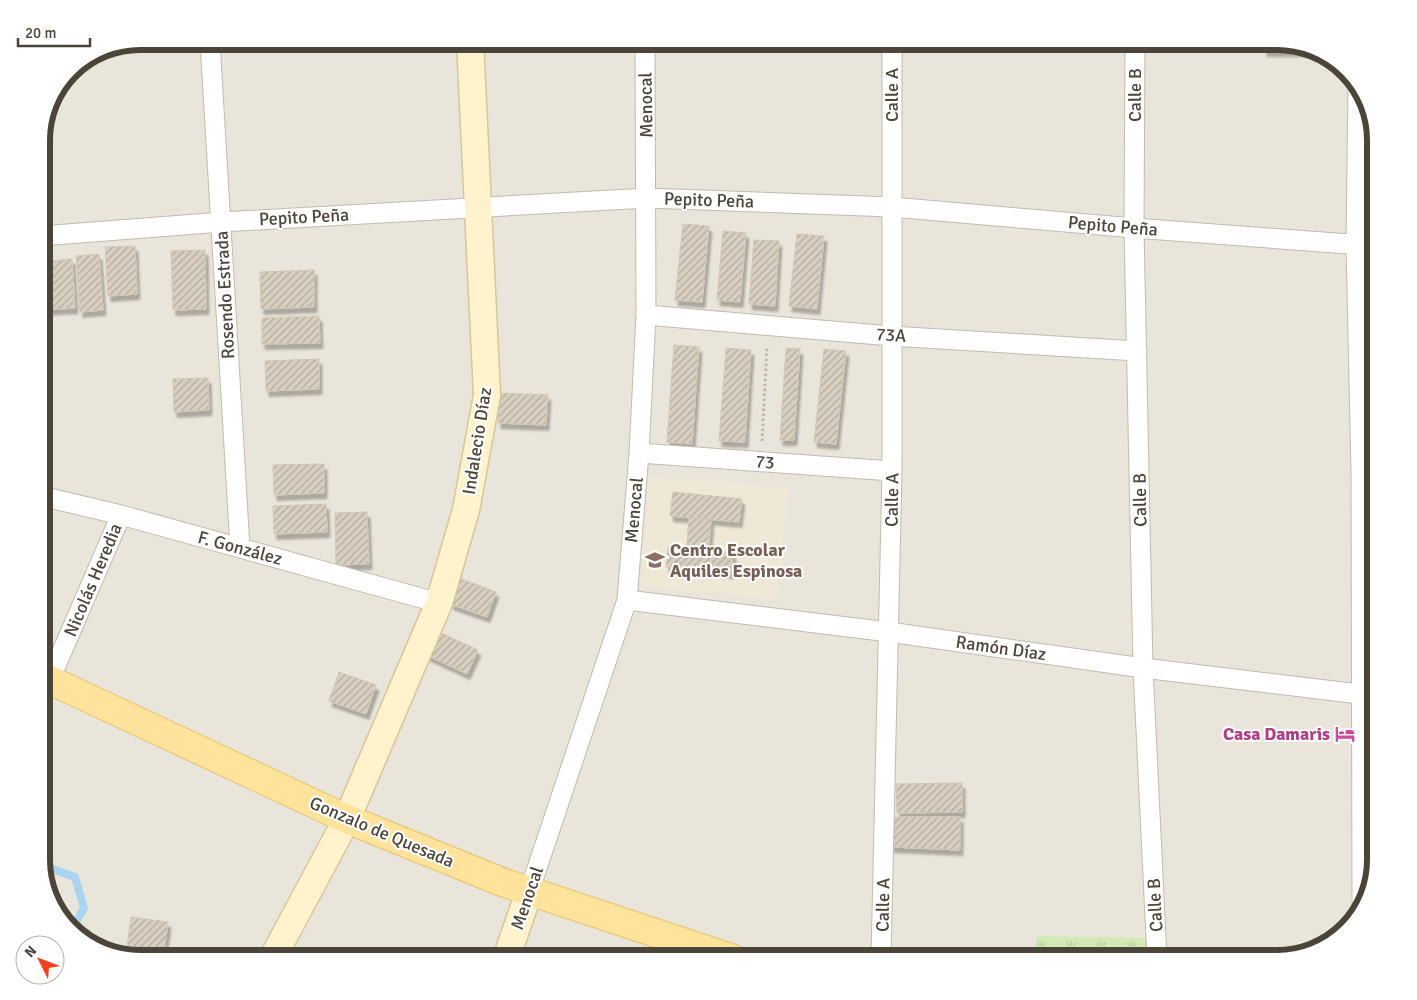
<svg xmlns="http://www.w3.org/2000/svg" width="1417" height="1000" font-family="Signika,sans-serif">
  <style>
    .residential { fill: #eae5da }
    .education { fill: #efe8d6 }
    .park { fill: url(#park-tufts) }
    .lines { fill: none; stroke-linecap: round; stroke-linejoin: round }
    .stream { stroke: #a9d4f2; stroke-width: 8 }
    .building { fill: url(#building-hatch); stroke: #d3c7b4; filter: url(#shadow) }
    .street-casing { stroke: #c2bbae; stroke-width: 21 }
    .secondary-casing { stroke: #d6c79b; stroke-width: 29 }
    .primary-casing { stroke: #e6c16a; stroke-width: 30 }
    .path { stroke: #c4b79f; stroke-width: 3; stroke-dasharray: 2.5 2.5; stroke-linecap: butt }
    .street { stroke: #fff; stroke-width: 19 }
    .secondary { stroke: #fff3cd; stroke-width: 26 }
    .primary { stroke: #ffe39c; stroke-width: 28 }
    .labels { text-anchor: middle; stroke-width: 4; stroke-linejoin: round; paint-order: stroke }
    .street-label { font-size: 18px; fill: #4b4439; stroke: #fff }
    .education-label { font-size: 18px; font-weight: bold; fill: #785e54; stroke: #fff; text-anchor: start }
    .hotel-label { font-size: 18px; font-weight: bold; fill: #b23c85; stroke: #fff; text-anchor: end }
    .rim { fill: none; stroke: #4b4439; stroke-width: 6 }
  </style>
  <defs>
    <pattern id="park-tufts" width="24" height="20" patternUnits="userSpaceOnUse" patternTransform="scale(1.25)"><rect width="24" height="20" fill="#d2eab5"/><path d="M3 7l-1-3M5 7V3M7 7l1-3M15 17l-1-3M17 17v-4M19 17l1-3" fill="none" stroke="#b6ca9c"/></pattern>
    <pattern id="building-hatch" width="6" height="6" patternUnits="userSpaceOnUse" patternTransform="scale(1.25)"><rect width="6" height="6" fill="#d8cfc1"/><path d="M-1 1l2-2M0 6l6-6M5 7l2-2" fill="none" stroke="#b1aa9e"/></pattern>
    <filter id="shadow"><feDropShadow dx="3" dy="5.5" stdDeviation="1" flood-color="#0004"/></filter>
  </defs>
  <rect width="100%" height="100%" fill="#f6f3ec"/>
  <path class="residential" d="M140,41H1277L1337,61L1365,96L1376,140V860L1356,920L1321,948L1277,959H140L80,939L52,904L41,866V133L52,96L75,66L102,49Z"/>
  <path class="education" d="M649,476L789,488L777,599L641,586Z"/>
  <path class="park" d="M1037,936L1146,938L1148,958L1095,950L1094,959H1035Z"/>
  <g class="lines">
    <path class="stream" d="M41,865L75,877L84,908L72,929"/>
  </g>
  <path class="building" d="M1264,41H1277L1306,51H1264Z
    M683,224L709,226L702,302L675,300Z
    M723,231L746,233L740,302L717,300Z
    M797,234L824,236L817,309L789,306Z
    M754,240L779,241L775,306L749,304Z
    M135,246L137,294L108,296L105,247Z
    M205,250L206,309L173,310L171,251Z
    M99,254L103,310L80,312L76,256Z
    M72,259L75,308L44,310L41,262Z
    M314,270V307L261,309L260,272Z
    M319,316L320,343L262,344V318Z
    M674,345L699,347L692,444L667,442Z
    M726,348L751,350L745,442L719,441Z
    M786,348L800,349L794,440H780Z
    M824,349L846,351L836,444L814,442Z
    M319,359V389L266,391L265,361Z
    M208,378L209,410L174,412L173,379Z
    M499,393L548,395L546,425L498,423Z
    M324,464V493L274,495L273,465Z
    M673,492L742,499L739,522L670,516Z
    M326,504L327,532L274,534L273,506Z
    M367,512L369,564L336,565L335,513Z
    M689,517L711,519L708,557L686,555Z
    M668,547L733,553L731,573L666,567Z
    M459,578L496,592L487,617L450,604Z
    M437,631L478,650L467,674L426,655Z
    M339,672L376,685L366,714L329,701Z
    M962,783V812L897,813L896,784Z
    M891,817H960V850L891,847Z
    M131,917L168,922L163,959H140L126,954Z
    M1322,947L1277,959H1200Z"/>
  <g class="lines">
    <defs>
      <path id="street" d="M210,41L240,548
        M1135,41L1134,228L1143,668L1157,959
        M1358,86L1356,244L1361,471L1362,901
        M41,236L222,222L647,198L892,207L1134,228L1376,246
        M646,315L891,336L1137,351
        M639,453L892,471
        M41,496L121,515L439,603
        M627,600L889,632L1143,668L1376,696
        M41,700L121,515
        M529,892L627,600L639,453L646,315L645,41
        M881,959L892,471V41"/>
      <path id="secondary" d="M272,959L347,819L358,793L439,603L466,510L487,395L470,41
        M506,959L529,892"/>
      <path id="primary" d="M41,676L347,819L502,882L734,959"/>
    </defs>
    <use href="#street" class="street-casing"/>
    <use href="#secondary" class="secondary-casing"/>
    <use href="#primary" class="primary-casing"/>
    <path class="path" d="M762,441L767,347"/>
    <use href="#street" class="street"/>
    <use href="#secondary" class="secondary"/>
    <use href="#primary" class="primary"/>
  </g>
  <defs>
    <symbol id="school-bare" viewBox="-9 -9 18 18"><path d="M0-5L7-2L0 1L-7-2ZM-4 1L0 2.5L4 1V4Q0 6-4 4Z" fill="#8d6e63" stroke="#fff" stroke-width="2.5" paint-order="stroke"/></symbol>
    <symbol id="hotel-bare" viewBox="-9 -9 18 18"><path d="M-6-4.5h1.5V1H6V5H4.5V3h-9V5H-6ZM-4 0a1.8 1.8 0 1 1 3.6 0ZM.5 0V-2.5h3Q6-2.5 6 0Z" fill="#d1479c" stroke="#fff" stroke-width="2.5" paint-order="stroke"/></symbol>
  </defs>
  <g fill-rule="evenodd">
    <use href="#school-bare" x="641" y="546" width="28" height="28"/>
    <use href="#hotel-bare" x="1331" y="720" width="28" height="28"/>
  </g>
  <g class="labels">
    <g class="street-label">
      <text transform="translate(892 95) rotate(-90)" y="6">Calle A</text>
      <text transform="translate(1135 95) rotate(-90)" y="6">Calle B</text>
      <text transform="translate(646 105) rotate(-91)" y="6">Menocal</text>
      <text transform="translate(709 200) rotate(2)" y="6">Pepito Peña</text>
      <text transform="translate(304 217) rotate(-3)" y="6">Pepito Peña</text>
      <text transform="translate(1113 226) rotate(5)" y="6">Pepito Peña</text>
      <text transform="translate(225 295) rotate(-93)" y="6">Rosendo Estrada</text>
      <text transform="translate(891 335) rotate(4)" y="6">73A</text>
      <text transform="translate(477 441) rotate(-81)" y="6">Indalecio Díaz</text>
      <text transform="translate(765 462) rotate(4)" y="6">73</text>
      <text transform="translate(892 500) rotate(-89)" y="6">Calle A</text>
      <text transform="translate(1140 500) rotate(-91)" y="6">Calle B</text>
      <text transform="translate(634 510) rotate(-85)" y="6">Menocal</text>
      <text transform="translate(240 548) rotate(15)" y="6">F. González</text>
      <text transform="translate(93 580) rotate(-67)" y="6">Nicolás Heredia</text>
      <text transform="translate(1001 648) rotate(8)" y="6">Ramón Díaz</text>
      <text transform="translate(382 832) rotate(23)" y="6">Gonzalo de Quesada</text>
      <text transform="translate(527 898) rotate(-71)" y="6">Menocal</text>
      <text transform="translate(883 905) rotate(-89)" y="6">Calle A</text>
      <text transform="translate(1155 905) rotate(-93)" y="6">Calle B</text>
    </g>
    <g class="education-label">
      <text x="670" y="556">Centro Escolar<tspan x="670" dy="21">Aquiles Espinosa</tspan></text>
    </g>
    <g class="hotel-label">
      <text x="1330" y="740">Casa Damaris</text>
    </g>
  </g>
  <path d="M0 0H1417V1000H0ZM140 50H1277A90 90 0 0 1 1367 140V860A90 90 0 0 1 1277 950H140A90 90 0 0 1 50 860V140A90 90 0 0 1 140 50Z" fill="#fff" fill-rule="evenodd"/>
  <path class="rim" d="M140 50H1277A90 90 0 0 1 1367 140V860A90 90 0 0 1 1277 950H140A90 90 0 0 1 50 860V140A90 90 0 0 1 140 50Z"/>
  <g transform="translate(40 960) rotate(312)"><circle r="24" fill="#ffffff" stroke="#b7b4b0"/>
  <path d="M0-4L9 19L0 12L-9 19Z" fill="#fc3f1d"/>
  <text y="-8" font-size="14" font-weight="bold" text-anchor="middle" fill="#4b4439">N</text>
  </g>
  <path d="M18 38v8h72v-8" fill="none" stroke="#4b4439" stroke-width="2.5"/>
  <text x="25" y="38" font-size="15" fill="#4b4439" stroke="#ffffff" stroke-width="4" paint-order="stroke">20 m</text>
</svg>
